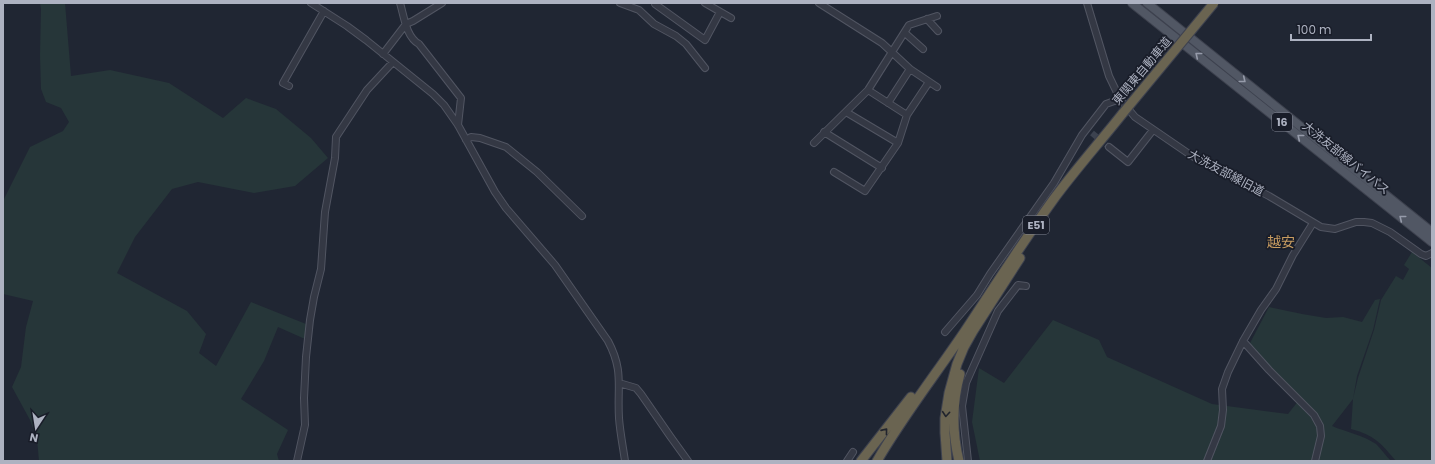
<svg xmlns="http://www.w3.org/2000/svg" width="1435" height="464" font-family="Poppins,'Noto Sans JP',sans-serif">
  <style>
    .green { fill: #263639 }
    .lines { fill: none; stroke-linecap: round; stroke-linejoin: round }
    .minor-tunnel { stroke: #3c424f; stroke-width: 6; stroke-dasharray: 6 3; stroke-linecap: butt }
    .minor-casing { stroke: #515562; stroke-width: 8 }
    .major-casing { stroke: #3d414e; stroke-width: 10 }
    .highway-casing { stroke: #3e424f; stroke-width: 11 }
    .minor { stroke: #343844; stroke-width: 6 }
    .major { stroke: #515764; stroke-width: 8 }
    .highway { stroke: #6a6451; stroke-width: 9 }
    .highway-bridge-casing { stroke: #3e424f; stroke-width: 11; stroke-linecap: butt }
    .highway-bridge { stroke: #6a6451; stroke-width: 9 }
    .oneway { stroke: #969baa }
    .oneway2 { stroke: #21242d }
    .labels { text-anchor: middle; stroke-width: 3.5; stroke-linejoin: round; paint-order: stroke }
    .shield { fill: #191d29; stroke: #818593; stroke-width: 1 }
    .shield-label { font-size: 11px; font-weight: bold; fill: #adb2c1 }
    .street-label { font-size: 12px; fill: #adb2c1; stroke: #191d29 }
    .quarter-label { font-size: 14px; fill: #c99d61; stroke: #191d29 }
  </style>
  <rect width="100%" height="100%" fill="#202633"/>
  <path class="green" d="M40,3H65L71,76L110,70L169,83L223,118L246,98L276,109L311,138L328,158L295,186L254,193L198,182L172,189L135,237L117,273L187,311L206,334L199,353L216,366L251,302L306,324L305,339L278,327L264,361L241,399L288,430L277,454L279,461H39L37,439L30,420L12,387L21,367L26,327L33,301L3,294V201L30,147L63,131L69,122L61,108L46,102L41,89L40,55L41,9Z
    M1412,252L1432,268V461H1396C1381,443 1374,435 1351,429L1353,399L1358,378L1374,330L1381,300L1396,276L1403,280L1409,269L1404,265Z
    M1380,299L1373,330L1357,376L1353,399L1332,426C1346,432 1363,435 1376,444C1381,449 1386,456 1391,461H980L972,422L979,368L1004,383L1053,320L1099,340L1107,357L1212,404L1288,414L1299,400L1249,345L1269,307L1302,314L1326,318L1343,317L1362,322L1375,300Z"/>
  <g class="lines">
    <path class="minor-tunnel" d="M1092,133L1109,147"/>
    <defs>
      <path id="minor" d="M311,3L347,26L366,40L433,94L444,105L458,125L495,192L506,208L555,265L608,341C624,371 617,386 619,418C620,432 623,447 625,461
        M400,3C404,16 406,37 419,44L461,98L458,125
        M620,3L639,10L654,24L676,36L686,44L705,68
        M655,3V4L705,40L720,12
        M705,3L731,18
        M819,3L882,43L910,69L937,87
        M1087,3L1109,76L1120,99L1135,117L1192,156L1269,196L1321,227L1335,229L1356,222H1364L1372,223L1390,232L1421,254L1426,256L1432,253
        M927,19L938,31
        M905,33L923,49
        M383,54L406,24L413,21L442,3
        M289,86L283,83L324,11
        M868,90L907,115
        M888,103L910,69
        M846,112L898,143
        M824,132L882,168
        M466,140L471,137L480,138L506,147L537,172L582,216
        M814,143L868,90L909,25L937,16
        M1109,147L1128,162L1153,130
        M834,172L865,191L898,143L907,115L929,82
        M945,332L977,295L990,274L1054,183L1082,135L1106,104L1120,99
        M1243,341L1269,370L1314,415L1320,426L1321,436L1315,461
        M619,383L636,388L641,394L670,436L688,461
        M297,461L305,425L304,398L306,357L310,320L314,297L321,269L325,212L335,158L336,137L367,90L393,62
        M847,461L853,452
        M968,461L962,406L966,383L998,311L1018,285L1026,286
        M1207,461L1221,426L1223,410L1222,389L1228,372L1243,341L1261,310L1276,289L1293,255L1313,223"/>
      <path id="major" d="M1132,3L1432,242
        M1147,3L1432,232"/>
      <path id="highway" d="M861,461L911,397
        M877,461C903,416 936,374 965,331C994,287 1022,243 1053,200C1075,170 1100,142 1123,113
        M947,461L945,433V418L949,393L957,364L964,347L973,331L1020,258
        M959,461C952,432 952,403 960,374"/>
    </defs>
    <use href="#minor" class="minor-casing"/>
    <use href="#major" class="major-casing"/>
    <use href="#highway" class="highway-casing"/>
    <use href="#minor" class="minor"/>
    <use href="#major" class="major"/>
    <use href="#highway" class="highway"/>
    <defs>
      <path id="highway-bridge" d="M1123,113L1214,3"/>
    </defs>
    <use href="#highway-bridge" class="highway-bridge-casing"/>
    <use href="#highway-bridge" class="highway-bridge"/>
  </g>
  <defs><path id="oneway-chevron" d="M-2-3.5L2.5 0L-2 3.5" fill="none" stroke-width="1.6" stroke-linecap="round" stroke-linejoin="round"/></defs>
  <g class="oneway">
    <use href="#oneway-chevron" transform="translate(1198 55) rotate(-141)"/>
    <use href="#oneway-chevron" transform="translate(1243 80) rotate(39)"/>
    <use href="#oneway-chevron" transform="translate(1300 137) rotate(-141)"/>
    <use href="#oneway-chevron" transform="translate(1402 218) rotate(-141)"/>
  </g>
  <g class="oneway2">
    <use href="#oneway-chevron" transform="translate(946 414) rotate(95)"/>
    <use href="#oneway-chevron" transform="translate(885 431) rotate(-51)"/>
  </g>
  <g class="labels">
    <g class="shield">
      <rect x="1272" y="113" width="20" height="18" rx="3"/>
      <rect x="1023" y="216" width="26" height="18" rx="3"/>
    </g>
    <g class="shield-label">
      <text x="1282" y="126">16</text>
      <text x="1036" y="229">E51</text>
    </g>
    <g class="street-label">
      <text transform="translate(1142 71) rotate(-50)" y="4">東関東自動車道</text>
      <text transform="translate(1346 158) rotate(39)" y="4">大洗友部線バイパス</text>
      <text transform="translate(1226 173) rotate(28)" y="4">大洗友部線旧道</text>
    </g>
    <g class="quarter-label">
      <text x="1281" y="247">越安</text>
    </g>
  </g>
  <rect width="1435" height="464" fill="none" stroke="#adb2c1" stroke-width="8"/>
  <g transform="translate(36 428) rotate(192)" stroke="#191d29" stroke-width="3" paint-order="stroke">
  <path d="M0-3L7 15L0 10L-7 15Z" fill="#adb2c1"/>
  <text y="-6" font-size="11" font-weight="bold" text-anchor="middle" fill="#adb2c1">N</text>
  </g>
  <path d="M1291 34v6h80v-6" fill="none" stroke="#adb2c1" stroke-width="2"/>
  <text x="1297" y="34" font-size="12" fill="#adb2c1" stroke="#191d29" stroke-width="3" paint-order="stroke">100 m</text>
</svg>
